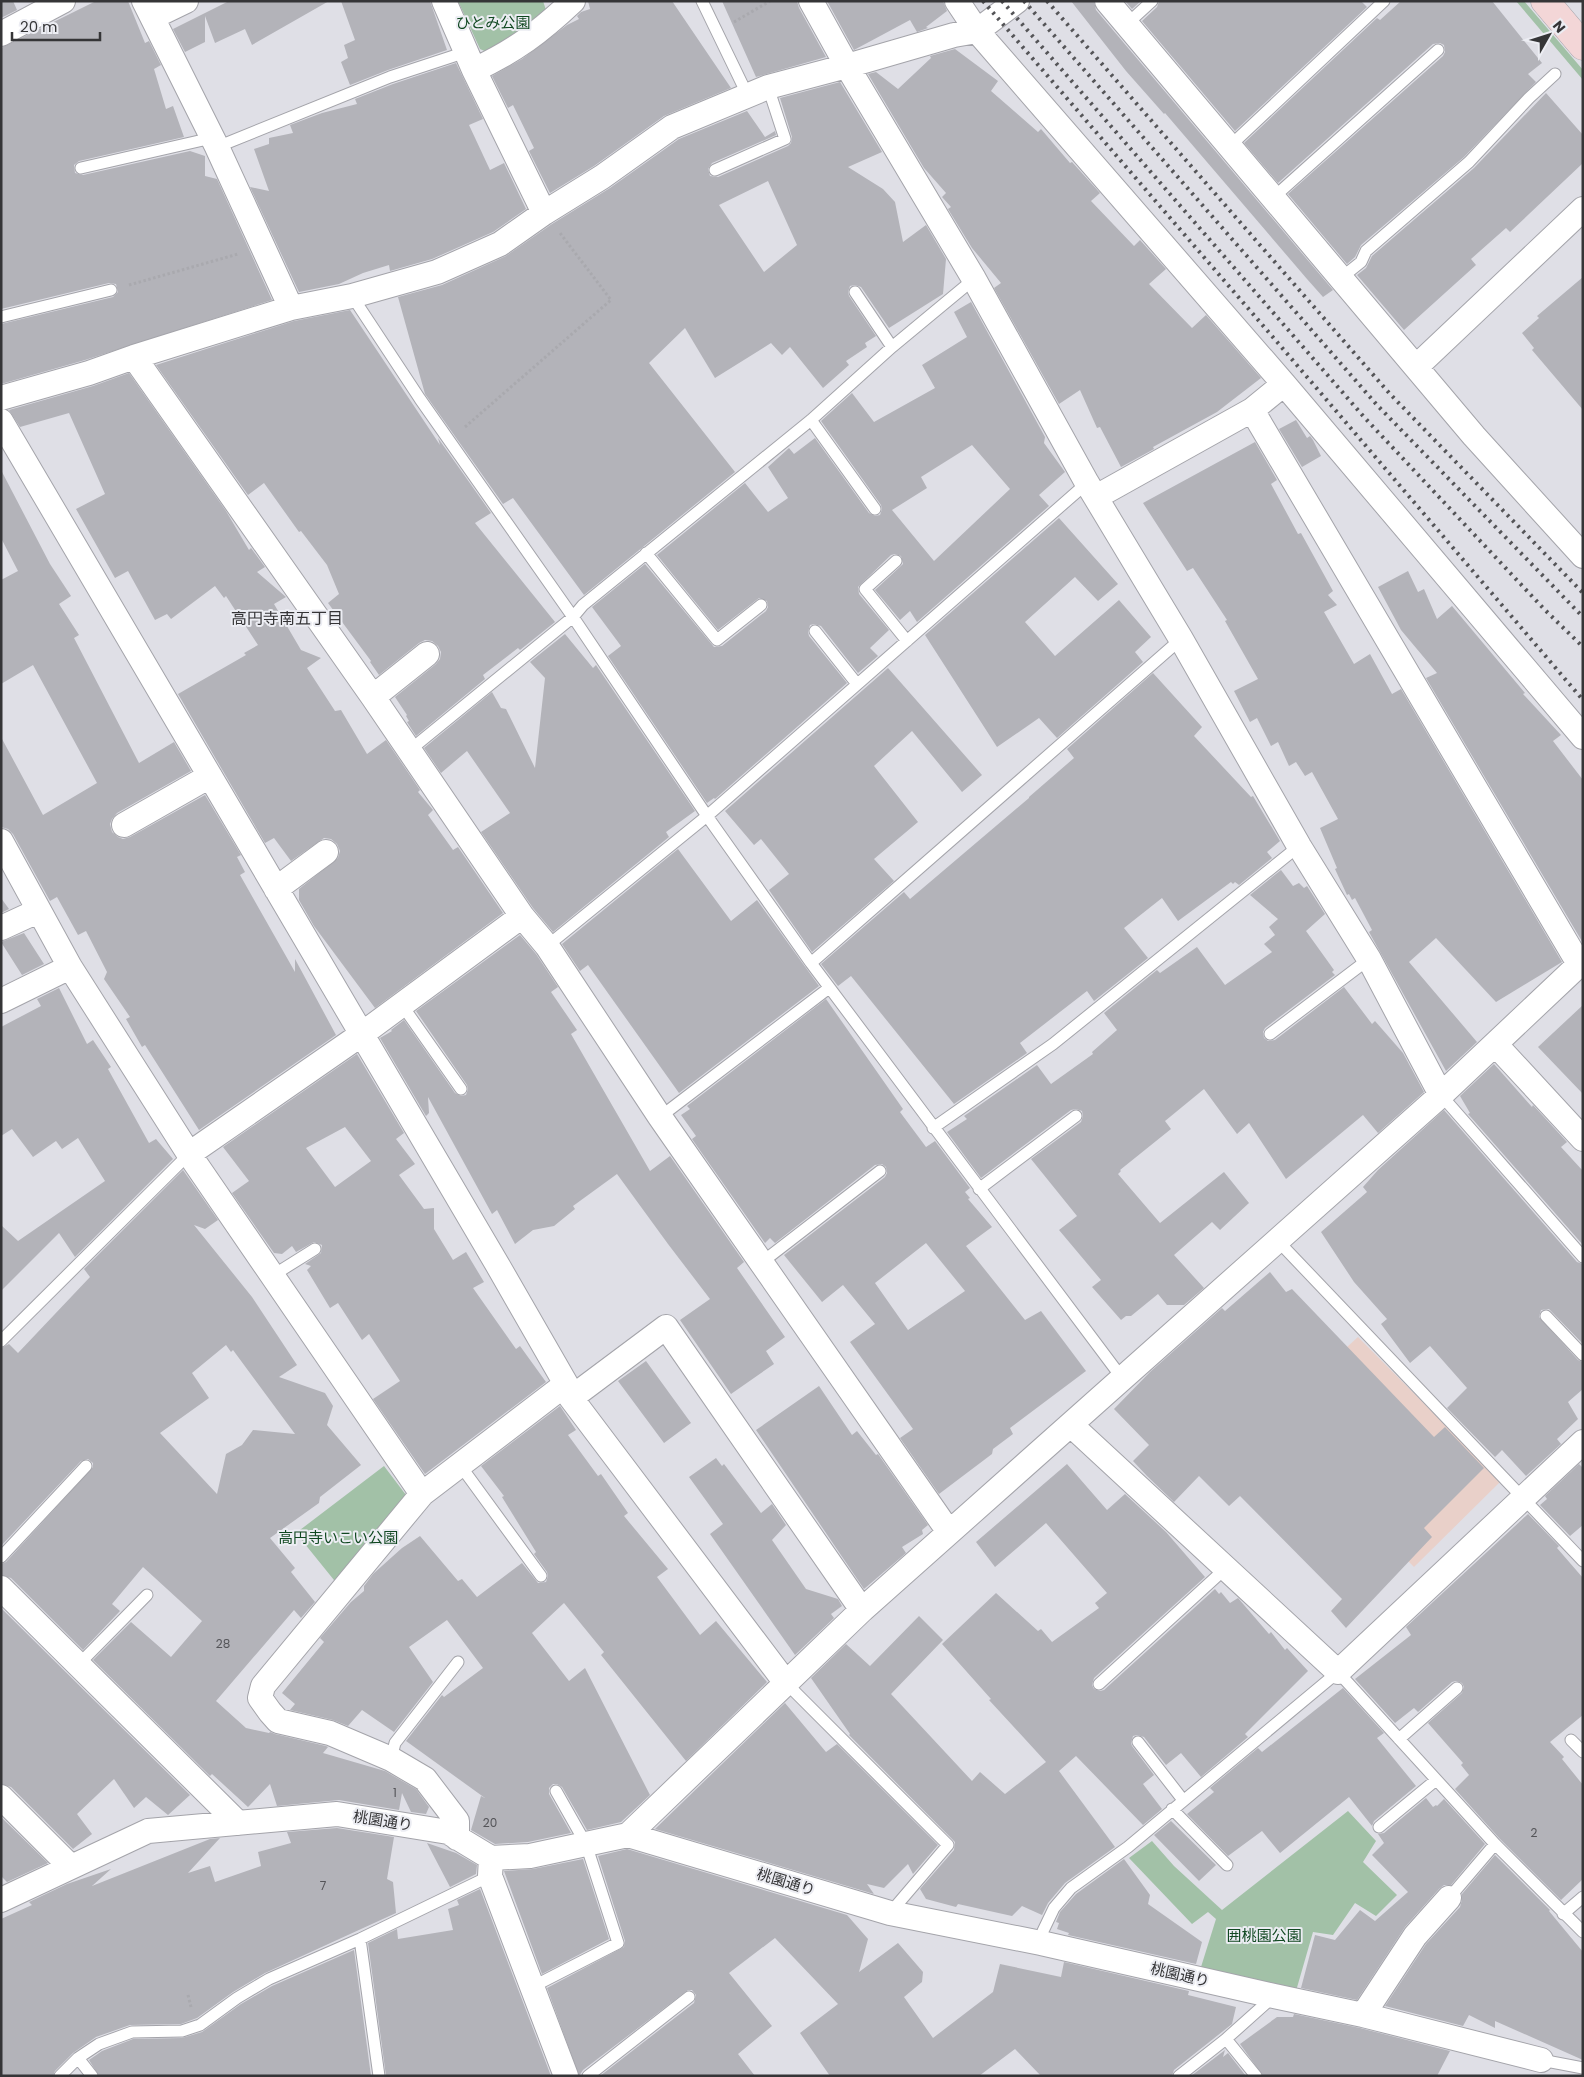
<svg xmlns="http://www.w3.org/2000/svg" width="1584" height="2077" font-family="Poppins,'Noto Sans JP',sans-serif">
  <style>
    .education { fill: #e9d0c9 }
    .green { fill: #a2c1a7 }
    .building { fill: #b3b3b9; fill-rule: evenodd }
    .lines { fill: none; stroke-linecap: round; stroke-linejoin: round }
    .lane-casing { stroke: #a4a4aa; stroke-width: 13 }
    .street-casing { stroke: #a4a4aa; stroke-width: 26 }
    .secondary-casing { stroke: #a4a4aa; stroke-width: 29 }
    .path { stroke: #a9a9ae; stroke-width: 3; stroke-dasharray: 2.5 2.5; stroke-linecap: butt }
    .lane { stroke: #fff; stroke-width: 11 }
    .street { stroke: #fff; stroke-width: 24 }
    .secondary { stroke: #f3d6d7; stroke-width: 28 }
    .rail { stroke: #545457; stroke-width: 4; stroke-dasharray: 2.5 5; stroke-linecap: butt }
    .labels { text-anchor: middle; stroke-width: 4; stroke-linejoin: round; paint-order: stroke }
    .number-label { font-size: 12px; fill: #545458 }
    .park-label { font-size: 15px; fill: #104821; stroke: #ecedf3 }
    .street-label { font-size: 15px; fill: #353537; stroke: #ecedf3 }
    .neighbourhood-label { font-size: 16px; fill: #353537; stroke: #ecedf3 }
  </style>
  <rect width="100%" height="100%" fill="#dfdfe6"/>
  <path class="education" d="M1358,1337L1501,1481L1414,1567L1268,1419Z"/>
  <path class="green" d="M458,1H543L546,10L489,53L480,49Z
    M1516,1H1524L1583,70V80Z
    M384,1466L406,1495L405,1504L338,1585L296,1533Z
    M1348,1811L1376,1841L1363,1862L1397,1895L1376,1916L1355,1903L1333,1935L1313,1932L1296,1991L1201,1967L1216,1919L1208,1912L1192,1924L1129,1858L1152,1841L1174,1866L1222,1910Z"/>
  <path class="building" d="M1,1H13L17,10L1,18Z
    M96,1H128L145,43L149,41L161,65L154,69L166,109L173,106L184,137L79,161L74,165L75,173L83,175L190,151L205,156V176L217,179L272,300L85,360L1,384V324L113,297L118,292L116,284L109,283L1,309V48Z
    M229,1H329L252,45L245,29L215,43L205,16V42L185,52L173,29Z
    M341,1H430L447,50L388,70L350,85L341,62L348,58L344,45L355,40Z
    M588,1H672L731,88L664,116L594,166L550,193L529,151L534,148L513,105L508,108L492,76L522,59L567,25L579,19L577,16L581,12L590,9Z
    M722,1H797L799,8L826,57L756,77Z
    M827,1H943L947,11L926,27L928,28L917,32L910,20L854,50Z
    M1071,1H1094L1096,10L1333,290L1323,297L1307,279L1165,113L1164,114L1126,71Z
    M1125,1H1141L1132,9Z
    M1159,1H1361L1367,7L1235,131L1142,21L1157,7Z
    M1401,1H1492L1542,63L1528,74L1536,82L1464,157L1361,245L1355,257L1347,264L1288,194L1443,56L1445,52L1444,45L1440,43L1433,44L1278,183L1244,143L1377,18L1380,20Z
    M955,49L998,81L991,91L1038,132L1041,129L1070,163L1072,162L1100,193L1091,201L1134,246L1140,240L1166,269L1149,284L1192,328L1206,315L1261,378L1217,412L1153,447L1154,449L1121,467L1100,427L1097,428L1080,390L1059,404L994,288L1001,283L972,248L948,209L951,207L942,197L946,193L924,168L868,74L876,72L898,89L931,58L930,56Z
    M456,63L483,119L469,125L490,170L504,163L526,209L493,232L432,259L390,271L389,265L363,273L339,284L299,292L250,187L269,191L254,149L269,144V138L293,133L290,125L322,113L357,104L355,99L393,84Z
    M840,82L882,152L848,167L883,189L895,202L903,242L926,225L946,259L943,294L889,328L861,287L855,285L850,286L848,292L849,296L876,336L865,343L867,347L846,361L849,365L823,388L790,347L782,355L771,343L715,378L685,328L649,363L735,472L584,595L513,498L503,504L425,394L398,297L442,285L506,256L552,224L610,188L679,139L747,111L765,137L775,131L776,135L712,163L708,169L710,176L718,177L788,146L791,143L792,137L780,98ZM768,181L797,245L764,272L719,205Z
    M1546,93L1583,135V163L1510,232L1506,228L1471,259L1476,265L1404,330L1357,275L1366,268L1372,256L1474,168Z
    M1583,277V410L1532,350L1534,348L1522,333L1539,318L1537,316Z
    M971,302L1045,437L1044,443L1065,472L1039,495L1049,506L917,622L910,611L900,620L875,590L903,564L901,556L895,554L891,555L858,587L859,594L889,630L870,648L878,656L858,673L821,626L814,624L810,625L808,632L809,636L847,683L715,799L714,798L707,803L608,656L621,646L592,607L645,564L714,647L722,646L766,611L768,607L767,601L759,598L718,630L657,555L745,483L768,512L788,498L768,467L789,448L794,454L815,438L869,513L875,516L880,515L882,509L881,505L821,421L852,393L874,422L935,388L922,365L967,337L954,312ZM972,445L1010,489L934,561L892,510L927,488L921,477Z
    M350,310L440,445L438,438L491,513L475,523L555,622L520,650L518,648L483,675L485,679L416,736L407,722L409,721L406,716L407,715L395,697L436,664L440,659L441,652L438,646L432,641L425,640L419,643L379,675L370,662L371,661L328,603L339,594L327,565L301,531L299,532L264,483L248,495L156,365L294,321Z
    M129,373L226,511L249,550L251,548L265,567L257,572L286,597L274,604L301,650L321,658L307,668L335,711L341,710L367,754L386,740L420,790L418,792L433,810L428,815L453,850L458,847L503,913L375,1008L314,926L299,900V889L338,858L340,851L337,844L331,839L324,838L291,861L274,838L265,843L178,694L246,655L244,653L258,645L226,596L224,598L215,586L171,619L167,614L155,620L128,571L115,578L76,509L105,494L69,413L20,427L9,410L93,386Z
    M1296,420L1307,438L1310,436L1313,440L1321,456L1302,467L1279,429Z
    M1255,442L1277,480L1271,484L1298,534L1301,533L1333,591L1328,595L1337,605L1324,612L1354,664L1370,654L1392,694L1401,689L1562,962L1496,1002L1436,938L1409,962L1477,1042L1446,1071L1369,932L1372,930L1355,898L1352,900L1349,894L1347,895L1335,869L1337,868L1320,828L1338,819L1312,772L1305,776L1296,762L1289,766L1278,742L1271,746L1257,718L1250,722L1234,691L1258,679L1225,621L1227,620L1193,568L1187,571L1143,503Z
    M1,470L50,564L71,596L59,604L79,635L74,638L139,763L174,742L191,771L117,813L112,819L110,824L112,832L118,837L123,839L130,837L205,795L241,855L237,857L245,872L240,875L295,972V959L336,1035L199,1130L145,1045L142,1047L126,1019L130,1017L104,979L107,972L86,931L78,935L57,897L50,901L13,834L8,829L1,827V737L43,815L97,783L33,665L1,684V580L18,571L1,538Z
    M1059,518L1118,584L1098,601L1075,577L1025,622L1055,656L1119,600L1151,637L1135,652L1143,662L1057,738L1039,718L997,747L925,635Z
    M1408,571L1418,592L1424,589L1437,619L1452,606L1525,693L1523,694L1561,735L1553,741L1583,780V943L1426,678L1437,673L1401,630L1378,587Z
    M565,634L593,668L596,665L695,811L666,832L669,837L553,932L533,908L481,832L510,813L467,751L441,773L424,748L492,692L501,708L506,709L535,768L545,678L530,662Z
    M888,668L982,775L962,792L912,731L874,766L918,822L874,859L894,881L812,952L769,890L789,874L761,839L754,845L725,811Z
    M1153,673L1202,727L1194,736L1251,797L1253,796L1280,841L1267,852L1272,858L1239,885L1235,882L1233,884L1231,882L1178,921L1162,898L1124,928L1148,958L1094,1001L1087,991L1020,1043L1027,1053L954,1104L851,976L838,986L821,964L904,892L910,899L1029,798V797L1074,758L1067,749Z
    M678,849L731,921L757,900L819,986L679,1093L588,965L580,971L562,944Z
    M1281,870L1293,886L1299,883L1304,888L1307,886L1325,914L1306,931L1334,970L1332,972L1335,975L1265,1028L1263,1032L1264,1038L1268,1041L1275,1040L1344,987L1372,1024L1375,1021L1403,1053L1424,1092L1378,1133L1363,1115L1286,1179L1249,1123L1237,1134L1204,1089L1165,1121L1171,1129L1120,1170L1121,1171L1118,1174L1160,1223L1224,1172L1249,1203L1220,1230L1212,1222L1174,1255L1204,1288L1184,1305H1167L1158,1294L1131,1316H1126L1121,1320L1092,1287L1101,1280L1059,1230L1077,1216L1031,1159L1081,1122L1083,1116L1082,1111L1076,1109L1071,1110L981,1178L947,1132L967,1119L964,1116L1037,1065L1051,1084L1093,1054L1092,1052L1117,1030L1104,1013L1157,970L1160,973L1197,947L1225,985L1272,952L1264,944L1275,935L1269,927L1278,919L1250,895Z
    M1,898L9,909L1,913Z
    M24,933L44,964L22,975L1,942Z
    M520,935L536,954L558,987L551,992L577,1030L571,1034L650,1171L670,1156L744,1262L737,1268L785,1337L766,1351L774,1364L731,1394L680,1320L710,1299L668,1244L617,1174L573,1206L575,1209L554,1226L533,1230L515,1244L497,1210L492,1214L428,1097L429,1113L426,1116L380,1038L392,1031L391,1030L404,1020L455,1093L461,1096L466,1095L468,1089L467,1085L416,1011Z
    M59,988L87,1044L93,1040L111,1067L108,1069L149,1143L156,1139L173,1159L75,1257L59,1233L1,1291V1225L18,1241L105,1181L78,1138L62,1149L56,1141L33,1157L12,1129L1,1136V1027L41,1006L37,999Z
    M826,999L903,1109L900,1112L926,1147L935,1141L970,1188L965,1192L970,1198L968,1199L992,1227L966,1246L1025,1320L1041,1311L1086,1371L1010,1428L1013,1434L993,1449L992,1454L939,1494L900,1438L913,1429L850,1342L875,1324L843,1285L822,1302L784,1255L885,1177L887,1173L886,1167L882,1164L875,1165L775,1243L770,1238L765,1243L692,1139L696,1136L681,1115L690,1109L687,1106ZM926,1243L965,1291L908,1330L875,1283Z
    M1583,1005V1094L1538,1047Z
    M357,1054L404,1133L396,1139L415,1164L399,1175L424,1209L434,1208V1229L453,1260L466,1252L484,1282L473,1288L516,1349L520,1346L546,1382L425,1474L373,1399L400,1381L369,1334L362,1340L338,1303L330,1308L307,1270L311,1266L305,1264L321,1253L322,1245L314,1242L296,1252L292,1246L282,1254L274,1253L232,1193L249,1181L223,1147ZM345,1127L371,1161L335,1187L306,1148Z
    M1494,1064L1532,1107L1533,1105L1567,1142L1561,1147L1583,1171V1245L1468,1114L1470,1113L1460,1096Z
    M1444,1110L1577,1262L1583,1264V1344L1549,1309L1541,1310L1539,1317L1578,1360L1583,1362V1389L1568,1402L1578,1419L1557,1439L1561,1444L1526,1476L1502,1450L1495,1457L1447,1408L1467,1388L1430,1346L1410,1363L1381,1324L1387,1319L1354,1282L1321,1232L1367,1192L1363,1187L1378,1170Z
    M183,1170L218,1220L205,1229L194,1225L252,1297L297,1365L279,1377L325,1393L333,1406L327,1425L361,1465L320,1497L319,1503L270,1538L295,1568L291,1572L315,1602L301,1618L294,1610L216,1701L246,1728L269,1733L270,1732L275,1734L326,1746L328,1747L323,1753L385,1771L416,1789L429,1807L426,1814L411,1812L402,1793L399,1810L339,1800L277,1806L270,1784L248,1807L212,1774L210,1776L93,1660L131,1622L171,1657L202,1621L143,1567L112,1604L120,1611L83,1650L11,1578L1,1575V1564L6,1562L93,1467V1463L88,1459L81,1461L1,1546V1348L9,1344L18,1353L90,1277L84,1269ZM226,1345L231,1352L233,1350L295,1434L253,1430L242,1445L226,1454L217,1494L160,1433L209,1398L192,1373Z
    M1270,1272L1286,1292L1292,1289L1434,1437L1445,1427L1484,1468L1424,1528L1432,1537L1346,1628L1331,1611L1342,1599L1240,1496L1229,1506L1199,1476L1174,1502L1147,1476L1133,1461L1149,1445L1114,1409L1150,1372L1222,1308L1225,1311Z
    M646,1361L691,1423L664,1443L618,1381Z
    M819,1386L852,1435L857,1431L876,1455L878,1454L928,1525L922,1530L923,1534L902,1547L906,1553L864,1589L756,1430Z
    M560,1406L576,1430L568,1435L598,1476L601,1474L628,1513L624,1516L668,1569L657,1577L700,1635L716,1621L767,1682L686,1761L601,1655L604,1652L564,1603L532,1633L569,1681L585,1668L650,1795L621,1822L587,1830L562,1787L557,1784H553L549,1788V1794L571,1833L528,1842L495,1844L471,1830L481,1796L485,1798L406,1741L442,1695L444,1697L483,1668L447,1620L409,1647L433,1682L394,1732L362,1710L348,1726L333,1720L290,1710L295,1704L282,1693L324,1642L320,1638L351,1602L364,1591V1586L373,1574L402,1548L420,1536L458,1581L462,1579L477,1597L522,1563L538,1583L546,1582L548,1576L547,1572L534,1554L536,1552L502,1497L504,1496L481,1466Z
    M716,1458L722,1466L724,1464L761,1513L772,1504L786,1525L772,1540L806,1589L838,1599L842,1606L831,1614L834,1618L795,1655L710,1534L723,1524L689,1477Z
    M1067,1464L1107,1510L1125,1494L1166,1532L1205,1577L1094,1678L1092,1685L1094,1689L1100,1691L1104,1690L1215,1589L1219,1594L1221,1592L1230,1603L1238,1598L1269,1634L1271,1632L1285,1650L1287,1648L1308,1671L1245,1734L1248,1737L1201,1777L1181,1753L1166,1765L1144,1737L1137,1735L1133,1736L1131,1743L1132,1746L1154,1775L1143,1784L1162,1809L1143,1825L1076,1756L1059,1771L1115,1847L1065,1883L1048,1903L1042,1915L1022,1906L1012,1916L958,1904L956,1907L926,1899L920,1889L954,1850L955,1842L849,1735L850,1734L811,1678L846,1644L870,1666L919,1616L943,1640L891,1694L972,1781L980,1772L1005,1794L1046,1762L989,1700L991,1699L942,1644L996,1593L1038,1631L1041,1629L1052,1642L1099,1608L1095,1603L1107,1593L1046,1523L995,1567L976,1542Z
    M1579,1464L1583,1468V1525L1570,1536L1540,1505L1547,1499L1545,1496Z
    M1528,1514L1559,1546L1557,1548L1583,1578V1715L1550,1742L1564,1757L1562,1759L1583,1785V1879L1561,1900L1500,1839L1455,1789L1469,1775L1461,1765L1463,1763L1428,1723L1462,1693L1464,1687L1462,1683L1456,1681L1452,1682L1418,1712L1414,1708L1395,1723L1355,1679L1411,1635L1406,1627Z
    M1,1608L190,1795L168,1815L146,1797L134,1808L114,1779L77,1814L92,1834L73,1849L11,1787L1,1784Z
    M1343,1688L1384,1733L1377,1738L1416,1786L1374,1821L1372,1826L1349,1797L1280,1853L1262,1831L1228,1856L1187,1814L1214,1792L1210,1788L1258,1748L1262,1752Z
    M785,1703L826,1752L837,1744L938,1845L913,1874L908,1864L884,1888L867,1884L874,1894L655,1829Z
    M1426,1798L1433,1807L1436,1805L1437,1806L1444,1799L1485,1844L1451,1885H1444L1439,1889L1405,1927L1357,2000L1301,1988L1315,1935L1335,1940L1360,1910L1375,1921L1408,1892L1372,1855L1384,1843L1378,1834L1384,1833Z
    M1,1817L48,1863L7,1882L1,1876Z
    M1171,1821L1216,1865L1199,1881L1154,1835Z
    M337,1828L394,1837L387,1879L393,1882L396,1913L265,1973L233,1992L197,2018L181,2024L130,2025L96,2037L73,2053L55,2071L53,2076H1V1919L32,1905L29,1902L67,1884L111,1869L92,1886L210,1839L220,1838L188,1873L210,1866L215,1882L261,1866L258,1852L291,1843L287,1832Z
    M427,1843L456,1853L477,1865L476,1874L450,1887Z
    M627,1849L847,1915L868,1939L859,1972L898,1943L923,1972L922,1982L904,1997L933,2038L993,1992L1000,1964L1061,1977L1064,1962L1189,1991L1188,1995L1236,2007L1232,2024L1174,2070L1172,2076H1041L1015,2049L979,2076H830L800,2033L838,2004L775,1938L729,1973L772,2026L738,2054L755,2076H600L694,2003L696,1995L692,1990H688L583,2070L579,2076L547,1988L624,1947L625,1941L598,1856Z
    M1495,1855L1550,1910L1549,1911L1583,1952V2060L1495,2021V2028L1469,2015L1463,2026L1385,2006L1426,1944L1460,1907L1462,1900V1894Z
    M583,1859L609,1939L542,1974L504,1871L533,1869Z
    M1124,1859L1150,1895L1148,1904L1202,1942L1196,1964L1068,1935L1069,1933L1057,1929L1059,1923L1056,1922L1060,1912L1076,1894Z
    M480,1889L551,2076H386L368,1943L397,1929L398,1939L453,1930L448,1909L459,1905L457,1900Z
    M354,1950L371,2076H99L89,2060L102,2051L133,2039L182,2038L202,2032L241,2004L272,1986Z
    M1294,2014L1360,2028L1450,2051L1437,2076H1263L1240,2044L1277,2017H1293Z
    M1225,2050L1223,2057L1228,2053L1246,2076H1191Z"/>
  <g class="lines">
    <defs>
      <path id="lane" d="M702,1L747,94
        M1127,24L1152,1
        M1230,146L1384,1
        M217,147L390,77L466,52
        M81,168L212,138
        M715,170L785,139L768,87
        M1274,197L1438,50
        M1341,278L1361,262L1366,251L1469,162L1529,98L1555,74
        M855,292L892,347
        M352,296L420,399L573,617L707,816L811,963L1122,1378
        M1,317L111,290
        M811,420L875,509
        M646,553L717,640L761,605
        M896,561L865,589L907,641
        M815,631L857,684
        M410,750L573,617L583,605L811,420L892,347L974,279
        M547,946L707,816L1087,483
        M811,963L1181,639
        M402,1005L461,1089
        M1270,1034L1369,959
        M1441,1095L1583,1257
        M660,1117L829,988
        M933,1128L1053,1044L1299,846
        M979,1189L1076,1116
        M1277,1240L1583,1561
        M761,1263L880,1171
        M272,1276L315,1249
        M1546,1316L1583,1355
        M1,1341L189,1154
        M460,1465L541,1576
        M1,1557L86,1466
        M79,1664L147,1595
        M786,1683L948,1845L890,1913
        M1099,1684L1226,1568
        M1399,1739L1457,1688
        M1571,1740L1583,1752
        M1138,1742L1183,1800
        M391,1759L395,1743L458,1662
        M1172,1809L1227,1865
        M1379,1827L1436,1780
        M1449,1898L1495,1844
        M1563,1914L1583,1897
        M360,1939L379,2076
        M1041,1943L1043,1931L1054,1908L1071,1888L1128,1847L1338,1672L1495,1844L1583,1932
        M534,1986L618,1943L586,1844L556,1791
        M1226,2039L1256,2076
        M78,2058L92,2076
        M1541,2060L1583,2068
        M60,2076L78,2058L99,2044L132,2032L182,2031L200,2025L237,1998L269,1979L360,1939L490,1876
        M588,2076L689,1997
        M1179,2076L1226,2039L1274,1996"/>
      <path id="street" d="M144,1L217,147L291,308
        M444,1L474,70L544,213
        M811,1L847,66L974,279L1087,483L1181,639L1299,846L1369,959L1441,1095
        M957,1L977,31L1284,384L1583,737
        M1107,1L1474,436L1583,556
        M153,17L186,1
        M1,34L63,1
        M474,70C515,51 540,32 573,1
        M134,357L373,697L522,916L547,946L660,1117L949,1532
        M1416,367L1583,209
        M1,398L89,373L134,357L291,308L352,296L437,272L500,244L544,213L602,177L672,127L768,87L847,66L954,35L977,31L1017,1
        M1252,410L1579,964
        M1,421L497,1264L566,1384L571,1398L786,1683
        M1096,497L1252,410L1284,384
        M373,697L427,654
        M124,825L210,776
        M1,841L70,967L189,1154L422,1494L566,1384
        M276,889L326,852
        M1,928L38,911
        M1,1001L70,967
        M1496,1045L1583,1139
        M189,1154L362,1034L522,916
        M571,1398L666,1327L862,1610
        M1071,1425L1338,1672L1583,1442
        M422,1494L263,1686L260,1698L270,1712L278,1721L330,1733L391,1759L425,1779L457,1821V1838
        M1,1588L238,1823
        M1,1797L70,1866
        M628,1835L862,1610L1441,1095L1583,961
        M491,1858L490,1876L566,2076
        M1,1900L148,1831L337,1814L448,1832L491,1858L530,1856L628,1835L890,1913L1041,1943L1274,1996L1363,2015L1541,2060
        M1363,2015L1415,1936L1449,1898"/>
      <path id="secondary" d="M1545,1L1583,46"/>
    </defs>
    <use href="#lane" class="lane-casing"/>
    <use href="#street" class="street-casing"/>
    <use href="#secondary" class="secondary-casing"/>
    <path class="path" d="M734,22L770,1
      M129,285L238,254
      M465,427L611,300L560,233
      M188,1995L191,2007"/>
    <use href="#lane" class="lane"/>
    <use href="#street" class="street"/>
    <use href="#secondary" class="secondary"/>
    <path class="rail" d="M983,1L1278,343L1583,700
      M1002,1L1364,417L1544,609L1583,647
      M1024,1L1377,405L1583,617
      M1047,1L1390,394L1583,593"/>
  </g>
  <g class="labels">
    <g class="number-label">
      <text x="223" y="1648">28</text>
      <text x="395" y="1797">1</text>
      <text x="490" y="1827">20</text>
      <text x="1534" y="1837">2</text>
      <text x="323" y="1890">7</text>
    </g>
    <g class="park-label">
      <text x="493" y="28">ひとみ公園</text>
      <text x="338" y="1543">高円寺いこい公園</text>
      <text x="1264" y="1941">囲桃園公園</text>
    </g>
    <g class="street-label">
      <text transform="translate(383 1821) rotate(9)" y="5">桃園通り</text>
      <text transform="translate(786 1882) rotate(17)" y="5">桃園通り</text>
      <text transform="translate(1180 1975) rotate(13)" y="5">桃園通り</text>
    </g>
    <g class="neighbourhood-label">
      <text x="287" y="624">高円寺南五丁目</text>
    </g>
  </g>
  <rect width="1584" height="2077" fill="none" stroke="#353537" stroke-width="5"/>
  <g transform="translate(1549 35) rotate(51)" stroke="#ecedf3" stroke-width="4" paint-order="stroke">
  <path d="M0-4L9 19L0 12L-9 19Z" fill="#353537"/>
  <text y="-8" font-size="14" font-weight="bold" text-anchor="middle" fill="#353537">N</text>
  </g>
  <path d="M12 32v8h88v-8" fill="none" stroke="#353537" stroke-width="2.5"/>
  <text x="20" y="32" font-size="15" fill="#353537" stroke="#ecedf3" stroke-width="4" paint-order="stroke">20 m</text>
</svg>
